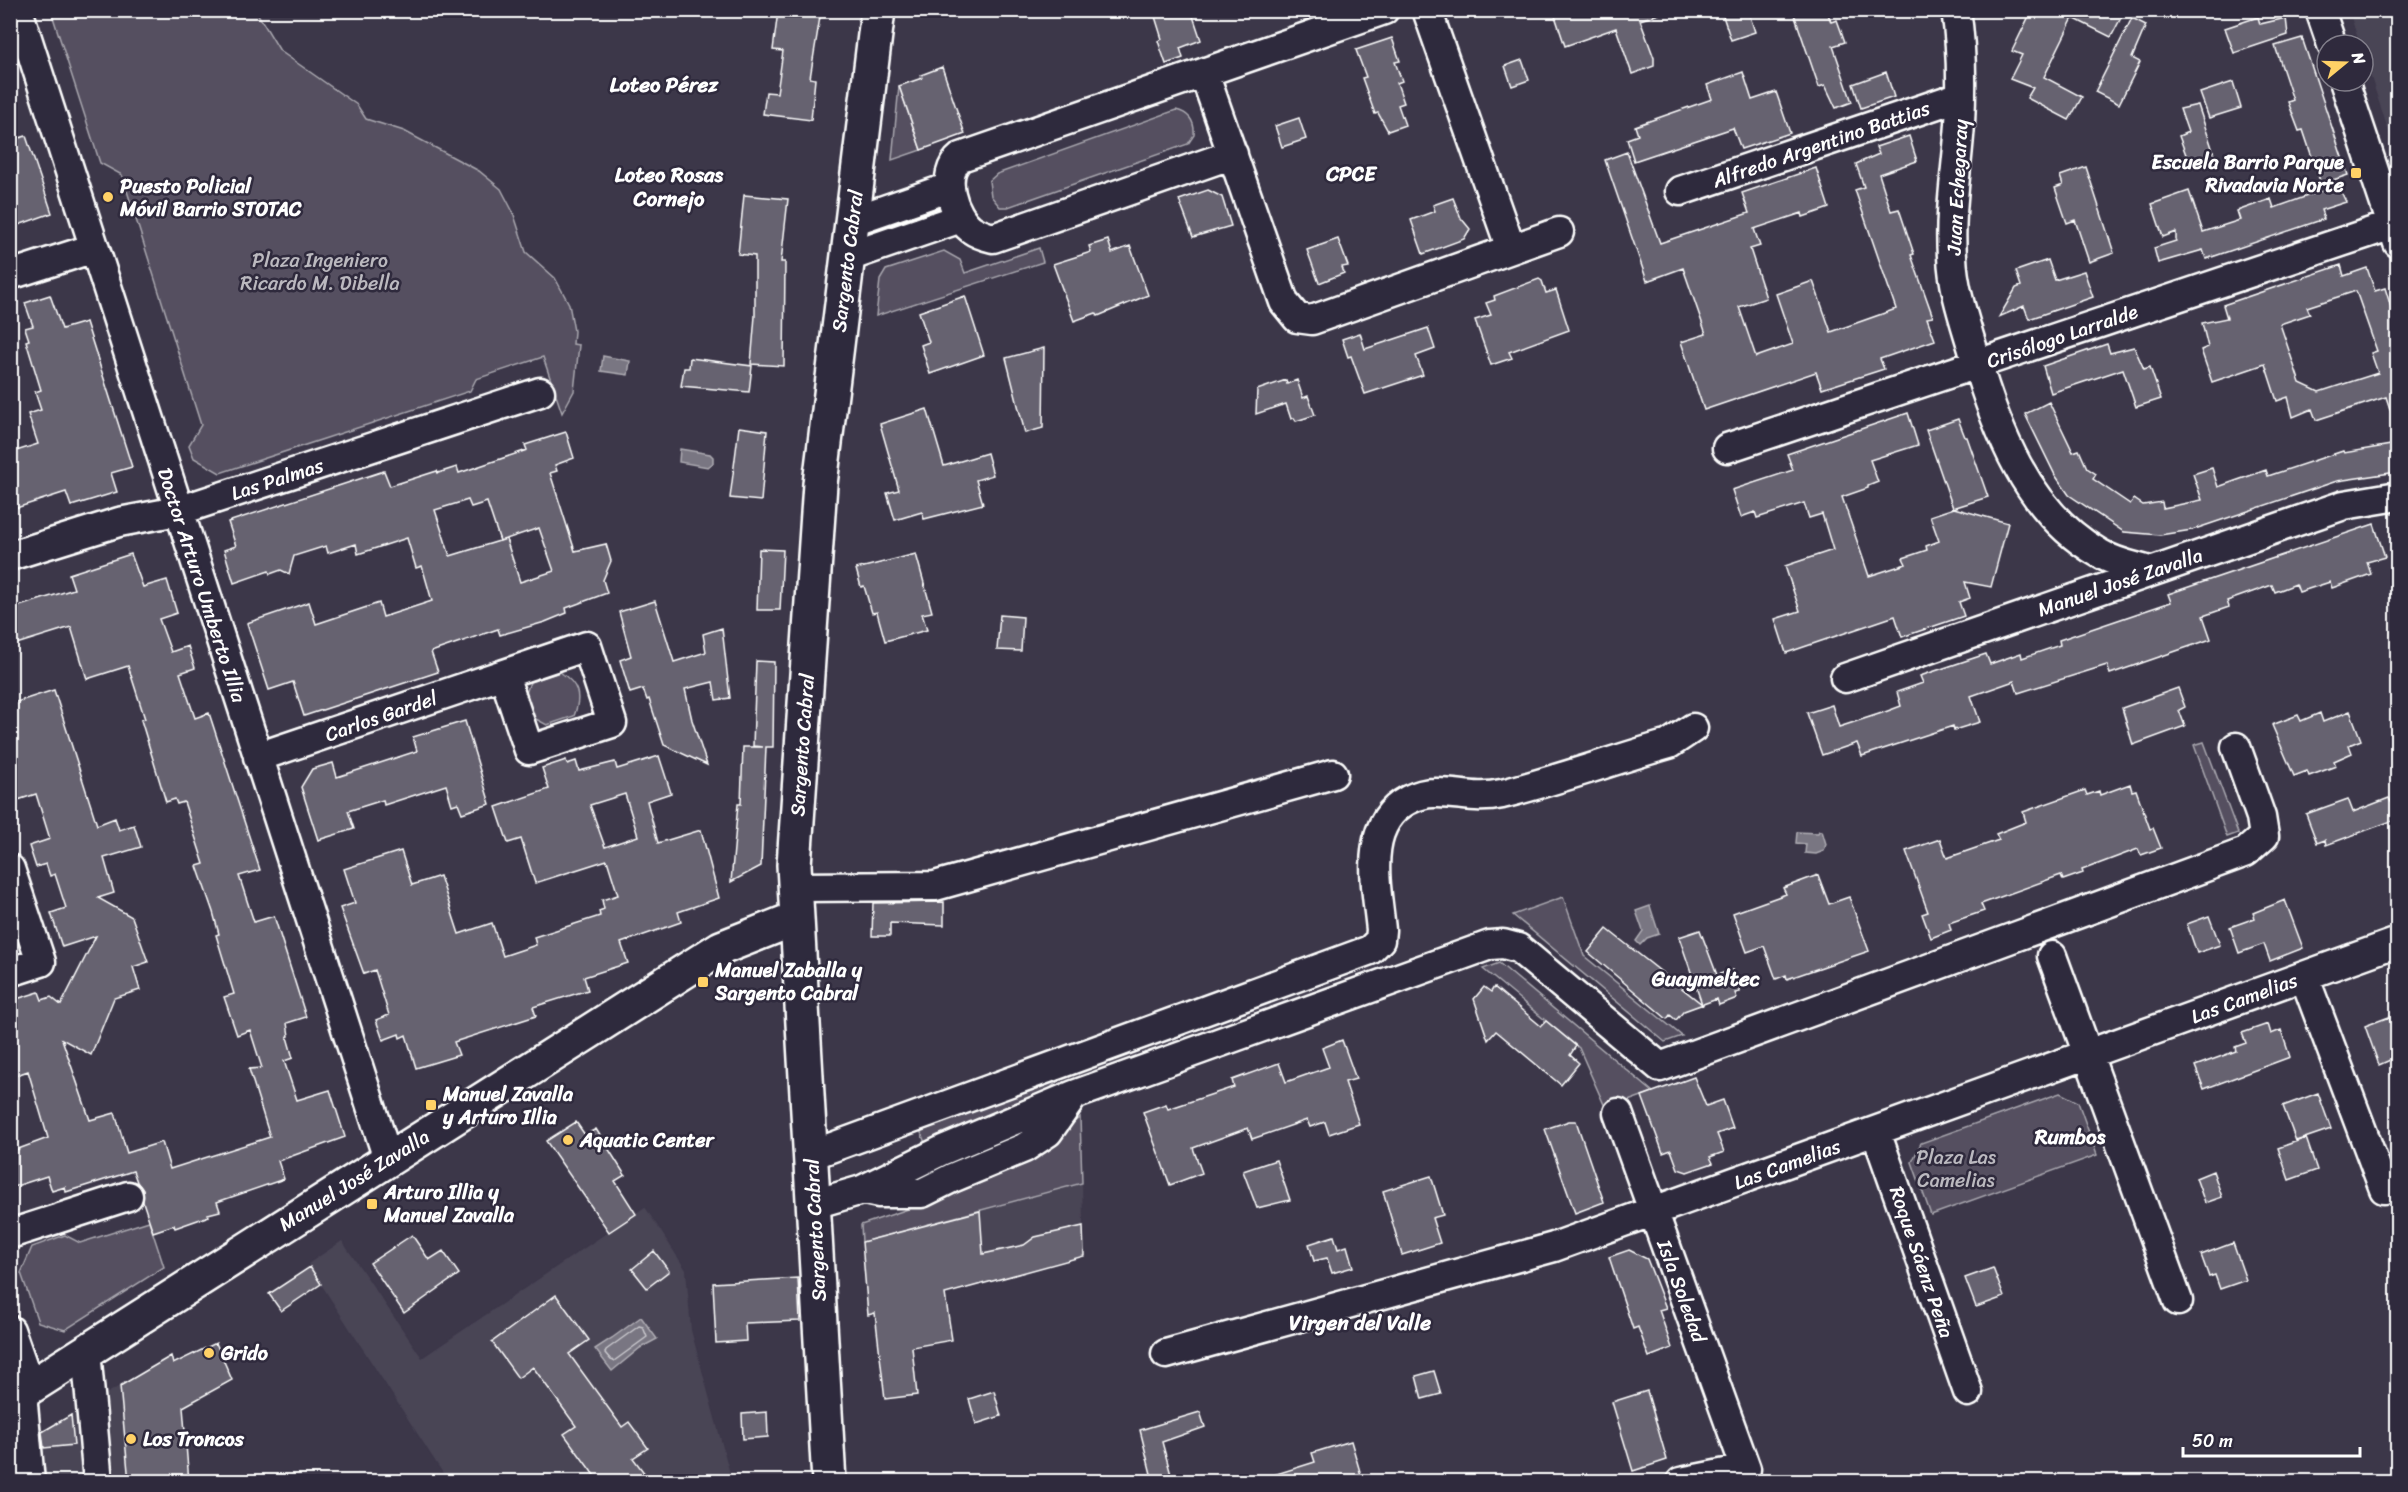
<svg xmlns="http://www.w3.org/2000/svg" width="2408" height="1492" font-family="Sriracha,sans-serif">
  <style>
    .built { fill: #494455 }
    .green { fill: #555060; stroke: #aaa8b0; stroke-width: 1.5 }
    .water { fill: #797682; stroke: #afadb4; stroke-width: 1.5 }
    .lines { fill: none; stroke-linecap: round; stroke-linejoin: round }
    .shore { stroke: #c9c8cd; stroke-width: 1.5 }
    .building { fill: #666270; stroke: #fff; stroke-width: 1.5; fill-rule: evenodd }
    .street-casing { stroke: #fff; stroke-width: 33 }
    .secondary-casing { stroke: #fff; stroke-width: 38 }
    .street { stroke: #2f2a3d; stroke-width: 28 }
    .secondary { stroke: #2f2a3d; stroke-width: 33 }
    .poi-dot { fill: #ffd166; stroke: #2f2a3d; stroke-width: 2 }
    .labels { text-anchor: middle; stroke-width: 5; stroke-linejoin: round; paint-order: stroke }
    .street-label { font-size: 20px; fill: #fff; stroke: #2f2a3d }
    .poi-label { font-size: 20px; font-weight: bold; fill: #fff; stroke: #2f2a3d; text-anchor: start }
    .park-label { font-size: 20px; fill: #bbb9bf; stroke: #2f2a3d }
    .neighbourhood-label { font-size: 21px; font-weight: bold; fill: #fff; stroke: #2f2a3d }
  </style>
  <rect width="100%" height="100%" fill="#3c3749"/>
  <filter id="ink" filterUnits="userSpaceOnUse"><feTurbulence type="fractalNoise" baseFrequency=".0167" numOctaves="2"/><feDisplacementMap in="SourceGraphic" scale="12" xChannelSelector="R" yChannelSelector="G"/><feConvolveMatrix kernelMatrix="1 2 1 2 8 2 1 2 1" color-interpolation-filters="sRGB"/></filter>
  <g filter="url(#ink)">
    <path class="built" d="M2349,11H2397V157L2363,53V45H2360Z
      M1082,1183L1084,1256L868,1315L862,1242Z
      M645,1207L686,1270L691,1330L732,1481H448L308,1264L342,1241L422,1358Z
      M171,1356L184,1415L189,1481H11L10,1450Z"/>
    <path class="green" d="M51,11H256L280,51L357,105L366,119L404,131L479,171L501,189L513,212L526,252L555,278L569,304L574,331L573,344L579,345L574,391L562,413L543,357L476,379L470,391L220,473L194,458L189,445L201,425L122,175L100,163Z
      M899,86L921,150L892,160Z
      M1176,110C1189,113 1195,122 1194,135L1188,144L1008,207H1000L991,196L989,181L997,174Z
      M1039,248L1043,262L876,316L880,280L886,270L944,251L960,260L965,273Z
      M560,672C578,684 582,695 574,716L547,725L532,717L525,696L530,682Z
      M2204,742L2238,833L2227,837L2194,745Z
      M1563,897L1584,956L1682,1036L1665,1042L1513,915Z
      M1499,963L1653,1092L1606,1109L1579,1048L1483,969Z
      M1059,1080L1033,1104L918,1153L916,1146L925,1143L920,1130Z
      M2060,1093L2078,1102L2097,1155L1931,1215L1912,1162L1921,1143Z
      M1080,1117L1082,1183L862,1242L861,1225L917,1206L1040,1152Z
      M149,1221L164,1267L65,1330L38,1322L21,1273L32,1247L65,1235L80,1243Z"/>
    <path class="water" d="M603,356L630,361L628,375L601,371Z
      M680,449L710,454L713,457V463L708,467L679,462Z
      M1819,831H1822L1826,844L1824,851L1816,854L1805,853L1806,844L1796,843L1797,832L1818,833Z
      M1650,906L1659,934L1647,938L1640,945L1636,941L1643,931L1636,911Z
      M641,1317L657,1339L640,1348L612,1371L595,1349L612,1338Z"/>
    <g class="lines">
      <path class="shore" d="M639,1326L643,1327L647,1337L614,1361L611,1360L605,1353L606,1350Z"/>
    </g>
    <path class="building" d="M1153,10H1191L1201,40L1180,48L1183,58L1166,64L1158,41L1162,39Z
      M1553,10H1658L1659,14L1640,20L1654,58V66L1632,74L1616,28L1565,46Z
      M1721,10H1748L1755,32L1731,40Z
      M2032,10L2042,13L2050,10H2125L2111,37L2073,18L2044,77L2082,97L2069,120L2027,98L2033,88L2010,79L2022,55L2012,51Z
      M778,11L820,17L810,78L815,79L811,120L763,114L766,92L777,93L783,51L773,50Z
      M1793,11H1827L1831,22L1837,20L1845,42L1833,46L1852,102L1836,108L1825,85L1819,87Z
      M2258,17L2260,24L2286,18L2288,35L2234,53L2225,28Z
      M2132,18L2146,25L2132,58L2140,62L2119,104L2095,92Z
      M1392,38L1400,61L1395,62L1402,81L1397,83L1404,103L1398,105L1405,125L1388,131L1378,113L1375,114L1362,78L1366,77L1356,50Z
      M2302,38L2348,175L2321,184L2303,130L2299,131L2288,102L2293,100L2275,46Z
      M1522,60L1529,80L1512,86L1505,66Z
      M942,67L965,134L921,150L899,86L922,78L921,75Z
      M1743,72L1752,100L1776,92L1790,133L1741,149L1733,128L1634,161L1627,139L1638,135L1635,126L1712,99L1707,85Z
      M1886,72L1894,97L1861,108L1853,84Z
      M2233,82L2241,108L2209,118L2200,93Z
      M2198,105L2216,160L2191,168L2179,136L2188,132L2180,109Z
      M1299,118L1306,139L1282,147L1275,126Z
      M26,136L52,213L10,228V141Z
      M1909,136L1917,161L1879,174L1891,211L1899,209L1914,254L1911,255L1933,317L1927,318L1935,340L1880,359L1884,369L1822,389L1816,372L1704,410L1681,342L1706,334L1683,268L1647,281L1605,160L1627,152L1660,243L1749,213L1742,193L1816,168L1829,208L1803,217L1802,213L1754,229L1760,246L1750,249L1766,298L1739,307L1756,357L1793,344L1776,294L1813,281L1831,332L1896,309L1855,190L1864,187L1856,164L1879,154L1876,147Z
      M2086,167L2114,253L2089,262L2075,220L2067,223L2055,188L2063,185L2060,176Z
      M2338,185L2346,202L2321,210L2324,219L2206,259L2203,250L2158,263L2154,248L2176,241V232L2163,237L2152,204L2189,191L2203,232L2240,220L2237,211L2271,199L2274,208Z
      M1208,190L1222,197L1231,226L1193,237L1179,200Z
      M744,195L788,199L781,262H785L784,366L751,364L755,316V256L738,254Z
      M1453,198L1461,218L1470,229L1464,239L1423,254L1411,220L1435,211L1433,205Z
      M1338,239L1348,266L1342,267L1344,273L1319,283L1307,250Z
      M1108,240L1112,253L1130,246L1148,295L1098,316L1096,313L1074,321L1053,264L1091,252L1089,246Z
      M2048,260L2055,280L2084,271L2093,297L2029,319L2024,306L1999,317L2016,288L2021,286L2016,271Z
      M2341,265L2344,276L2367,268L2375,291L2385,288L2397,326V421H2394L2386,397L2316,420L2312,409L2293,417L2288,397L2277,401L2265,364L2212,382L2201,350L2208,347L2202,323L2227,318L2223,305ZM2356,291L2377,351L2371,353L2378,373L2319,392L2300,383L2280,324L2310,314L2307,307Z
      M1539,279L1542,281L1546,293L1556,290L1569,330L1509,352L1512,358L1491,365L1475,320L1491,315L1486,303L1495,300L1494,296Z
      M50,295L62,329L86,322L132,467L111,473L117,492L71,506L66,492L10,510V453L38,444L28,414L41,410L35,392L41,390L26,341L29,340L25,328L33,326L25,303Z
      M965,296L984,355L930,374L921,345L929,342L919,312Z
      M1428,328L1435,349L1416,356L1423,375L1365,394L1351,356L1348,357L1342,339L1360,333L1365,349Z
      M2107,344L2110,353L2134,347L2144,369L2150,367L2161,399L2136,407L2123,369L2051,393L2043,366Z
      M1044,348L1043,428L1025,433L1006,358Z
      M690,358L752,366L749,392L681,386L684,368H689Z
      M1286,380L1287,384L1297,380L1303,398L1308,396L1315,415L1296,421L1294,418L1291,419L1286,404L1256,414L1257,390Z
      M2049,402L2073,452L2079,450L2087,468L2096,474L2093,479L2130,504L2134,499L2143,505L2162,502L2163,508L2202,500L2193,474L2212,468L2218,487L2266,470L2268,476L2343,451L2344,453L2397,444V472L2337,481L2192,530L2160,535L2124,532L2069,495L2055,475L2025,414Z
      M927,409L944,466L987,453L993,475L976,480L983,504L924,519L922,512L895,520L887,493L899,490L880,424Z
      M1908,413L1918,445L1870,460L1878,482L1868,486V488L1842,497L1869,576L1906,564L1903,558L1927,550L1926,546L1939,541L1930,516L1954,508L2008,523L1991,587L1965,582L1970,598L1959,602L1964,616L1902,637L1895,616L1786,653L1775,619L1800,611L1785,566L1833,550L1822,514L1809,518L1804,503L1757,518L1755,512L1741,517L1732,490L1793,470L1787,454Z
      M1958,419L1965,437H1967L1988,497L1953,508L1926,430Z
      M739,427L767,431L761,501L730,498Z
      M566,432L574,458L555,465L557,471L550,473L575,551L606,544L611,561L603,580L607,593L566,608L567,613L545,622L500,635L498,629L431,652L438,672L304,716L293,682L269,690L247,623L309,602L316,624L379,603L383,617L432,601L422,566L416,568L407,538L358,554L356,544L328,553L326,546L294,556L289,574L281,570L270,574L269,571L234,583L224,550L236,546L228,522L384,471L390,486L437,471L438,473L457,467L459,473L527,450L525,445ZM468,500L471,507L487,502L500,541L539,528L554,571L520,582L506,539L450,556L435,510Z
      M2374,524L2385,557L2367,562L2371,574L2332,588L2330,582L2299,592L2296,584L2275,592L2272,585L2227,601L2229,607L2203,616L2211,639L2110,674L2107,665L2018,693L2014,681L1971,696L1980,722L1954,730L1953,726L1862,756L1857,743L1822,755L1807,713L1832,705L1839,727L1885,712L1901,706L1897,692L1923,683L1920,676L1986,654L1990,664L2021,653L2022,658L2060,645L2059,640L2171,602L2168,594Z
      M759,549L783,550L780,610H757Z
      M131,554L143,587L167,580L177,613L159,619L171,652L188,646L195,668L180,673L195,718L209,713L260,870L239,876L254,922L274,916L306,1017L287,1023L289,1036L287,1037L293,1058L284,1061L297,1100L330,1090L345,1137L278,1161L284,1179L217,1202L220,1211L208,1214L209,1216L175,1228L174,1225L153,1232L143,1202V1190L137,1182L133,1171L66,1192L65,1187L52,1191L47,1176L10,1188V1152L48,1138L28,1071L14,1076L10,1066V1001L39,992L42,1000L51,997L61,1005L96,936L62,947L51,913L66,908L55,874L50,876L46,864L36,867L29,846L50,839L36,794L15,801L10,787V753L16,751L10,736V704L54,690L97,825L115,818L119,830L134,825L141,847L104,858L114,893L98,898L132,917L148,962L133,967L140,990L114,998L91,1055L62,1039L90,1120L115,1113L127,1153L162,1142L170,1169L270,1137L249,1069L262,1068L250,1030L237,1035L224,997L234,994L216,935L219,934L213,912L197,866L204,864L184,802L177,804L175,799L166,802L141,720L145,719L128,666L87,679L71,627L10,646V609L74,589L69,574Z
      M916,554L932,612L922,614L927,630L885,641L877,612L872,613L864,586L861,587L856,569Z
      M655,601L674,662L706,652L703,634L722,628L730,698L716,700L713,682L685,689L692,720L707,765L664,745L649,699L647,700L643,689L630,693L620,660L631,656L619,612Z
      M1000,615L1023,617L1021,651L997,650Z
      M756,661L774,662L773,747H766L761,866L731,882L738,804H741L743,747H763L753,746Z
      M2178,688L2185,707L2179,710L2185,726L2133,745L2122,708Z
      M2350,711L2361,740L2349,745L2352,753L2334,761L2336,766L2309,776L2307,771L2294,776L2272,725L2298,715L2301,721L2320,713L2323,722Z
      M465,721L490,804L462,813L458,803L452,805L446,785L384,805L383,800L348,811L354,829L318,840L301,787L312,769L333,763L337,777L417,751L413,737Z
      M659,756L671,793L647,801L658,843L701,830L719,898L678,912L681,922L621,943L628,963L584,977L588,990L533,1007L536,1016L454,1042L459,1055L416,1068L406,1035L400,1038L399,1034L383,1040L376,1020L389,1015L375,970L364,974L340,908L355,903L344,869L401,851L412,885L440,876L459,934L492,923L503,956L536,945L534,937L600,916L599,911L604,909L602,900L618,895L607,860L535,883L521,839L508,843L496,807L549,789L542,768L566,760L567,764L576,761L579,771L615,762L617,769ZM625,794L638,836L605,847L590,805Z
      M2130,784L2132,791L2136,790L2150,829L2153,828L2161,848L2141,855L2138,849L2082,870L2083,873L2063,880L2061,875L1981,904L1984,911L1949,923L1951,930L1931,938L1922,914L1928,912L1906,851L1940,839L1947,858L1999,840L1996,834L2026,822L2023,812L2085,790L2087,795L2099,791L2100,795Z
      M2389,798L2391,802L2397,799V819L2326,845L2325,840L2317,843L2306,814L2348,799L2353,812Z
      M1818,875L1829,904L1849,897L1869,951L1787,979L1786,975L1776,979L1764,946L1747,952L1733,913L1786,894L1783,888Z
      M2285,900L2303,948L2270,961L2264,944L2239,953L2230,927L2255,918L2253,913Z
      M944,902V925L890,923V936H872L873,903Z
      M2209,916L2220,945L2197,953L2187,924Z
      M1607,929L1702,1004L1679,937L1700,930L1717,975L1732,970L1740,992L1735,993L1737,998L1719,1005L1717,999L1684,1011L1676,1020L1670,1015L1667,1019L1588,952Z
      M1484,987L1491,992L1494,987L1541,1026L1546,1021L1576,1046L1570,1055L1579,1063L1561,1085L1496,1031L1488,1040L1474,999Z
      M2389,1017L2397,1039V1057L2379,1065L2365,1026Z
      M2268,1024L2271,1034L2281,1030L2290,1057L2204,1089L2195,1066L2236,1051L2235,1047L2246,1043L2242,1033Z
      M1342,1040L1356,1079L1345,1082L1359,1124L1329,1134L1325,1122L1310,1127L1307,1120L1252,1139L1248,1128L1193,1148L1202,1173L1170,1185L1143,1112L1166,1104L1168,1109L1234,1087L1232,1080L1279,1063L1286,1082L1329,1067L1322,1048Z
      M1694,1077L1706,1106L1723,1100L1733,1128L1717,1134L1724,1152L1710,1157L1713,1163L1687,1172L1678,1169L1671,1150L1663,1153L1642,1096Z
      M2318,1093L2331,1129L2296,1141L2283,1106Z
      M1569,1121H1576L1604,1202L1575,1213L1545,1129Z
      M576,1122L585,1135L596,1129L625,1175L615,1181L636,1214L609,1232L546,1141Z
      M2306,1138L2317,1170L2289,1180L2278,1148Z
      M1276,1160L1290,1200L1257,1208L1243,1171Z
      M2213,1171L2222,1197L2205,1203L2196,1178Z
      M1431,1176L1443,1215L1432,1218L1440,1243L1402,1255L1383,1191Z
      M980,1211L983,1254L1024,1245L1035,1237L1083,1226L1084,1256L945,1294L952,1340L912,1347L917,1395L885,1399L875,1313L868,1315L862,1242Z
      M412,1235L429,1260L443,1251L459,1274L404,1313L370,1263Z
      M1334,1236L1338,1249L1347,1246L1353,1267L1332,1273L1327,1258L1314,1261L1309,1244Z
      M2233,1243L2246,1280L2220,1289L2215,1275L2209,1277L2201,1255Z
      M1629,1250L1647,1259L1666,1308L1659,1310L1672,1348L1649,1357L1638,1327L1633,1329L1609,1257Z
      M654,1251L669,1271L647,1288L632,1269Z
      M310,1267L321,1284L281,1311L269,1294Z
      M1993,1268L2004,1297L1976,1307L1965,1278Z
      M798,1278L800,1321L745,1323L746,1341L716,1343L713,1283Z
      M556,1295L589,1340L569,1354L622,1427L629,1422L648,1448L633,1458L651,1482H599L564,1434L576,1426L533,1367L518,1378L492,1342Z
      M216,1343L232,1380L183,1407L189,1482H129L120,1386L171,1356L173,1364Z
      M1434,1371L1441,1394L1422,1399L1416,1376Z
      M994,1391L1001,1416L976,1424L969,1399Z
      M1647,1391L1667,1460L1633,1471L1612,1402Z
      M767,1412L768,1437L743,1439L742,1414Z
      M1200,1412L1205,1427L1162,1442L1173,1482H1153L1140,1430Z
      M71,1415L74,1445L44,1448L42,1432Z
      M1351,1441L1363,1482H1267V1477L1315,1462L1312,1453Z"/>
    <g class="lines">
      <defs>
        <path id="street" d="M18,10L388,1159
          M1427,10L1511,249
          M1956,10C1962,48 1962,86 1960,124C1957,168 1949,212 1952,256C1953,289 1965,322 1974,353C1996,429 2027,512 2099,553C2115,563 2133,566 2150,571
          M2320,10L2332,45
          M1204,73L1284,302L1297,318L1312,320L1559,232
          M2344,81L2398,243
          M1233,154L993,238C985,236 978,234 971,229C953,215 939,174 961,157L1384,10
          M1680,191L1961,96
          M852,221L950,187
          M848,257L961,218
          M10,275L94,248
          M1727,448L2398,223
          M10,556L119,522L178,511L540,392
          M1845,678L2344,505L2398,496
          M258,757L587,646L612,723L529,750L504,675
          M10,869L41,962L10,972
          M796,887L935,886L1333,774
          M2052,956L2178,1301
          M2304,976L2384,1189L2398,1184
          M1618,1113L1746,1469L1681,1482
          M1876,1132L1968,1392
          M811,1155L1370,950L1380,940L1381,930C1377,887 1361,825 1408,800C1416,796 1425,793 1434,793C1459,792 1474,800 1502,794C1558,780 1613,760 1669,744L1693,728
          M865,1190L879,1193H922L952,1178L1024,1148L1048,1132L1074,1095
          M814,1204L862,1190L943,1150L1074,1095L1490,945L1503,944L1518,948L1660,1067L2246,852L2264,836L2261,817L2236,747
          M10,1234L128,1196
          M10,1330L30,1387
          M86,1351L98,1482
          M1166,1354L1554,1247L2398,942
          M22,1393L30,1482"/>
        <path id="secondary" d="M10,1400L721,948L797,918
          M829,1482L794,865L820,484L878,10"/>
      </defs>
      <use href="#street" class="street-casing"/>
      <use href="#secondary" class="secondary-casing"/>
      <use href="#street" class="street"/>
      <use href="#secondary" class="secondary"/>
    </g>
  </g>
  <g class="poi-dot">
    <rect x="2350" y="167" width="12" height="12" rx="3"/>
    <circle cx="108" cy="197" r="6"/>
    <rect x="697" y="976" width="12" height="12" rx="3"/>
    <rect x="425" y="1099" width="12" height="12" rx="3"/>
    <circle cx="568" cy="1140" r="6"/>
    <rect x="366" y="1198" width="12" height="12" rx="3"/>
    <circle cx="209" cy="1353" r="6"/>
    <circle cx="131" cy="1439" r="6"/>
  </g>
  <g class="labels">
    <g class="street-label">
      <text transform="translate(1821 144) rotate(-19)" y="7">Alfredo Argentino Battias</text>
      <text transform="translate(1957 187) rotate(-87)" y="7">Juan Echegaray</text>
      <text transform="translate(847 261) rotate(-83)" y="7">Sargento Cabral</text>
      <text transform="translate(2062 336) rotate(-19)" y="7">Crisólogo Larralde</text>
      <text transform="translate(277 479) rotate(-18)" y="7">Las Palmas</text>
      <text transform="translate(2120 582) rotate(-19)" y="7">Manuel José Zavalla</text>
      <text transform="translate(202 585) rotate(72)" y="7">Doctor Arturo Umberto Illia</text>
      <text transform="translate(381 716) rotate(-19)" y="7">Carlos Gardel</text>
      <text transform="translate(802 745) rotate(-86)" y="7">Sargento Cabral</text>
      <text transform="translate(2244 998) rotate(-20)" y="7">Las Camelias</text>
      <text transform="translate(1787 1164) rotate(-20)" y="7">Las Camelias</text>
      <text transform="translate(354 1180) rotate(-32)" y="7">Manuel José Zavalla</text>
      <text transform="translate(815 1230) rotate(-93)" y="7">Sargento Cabral</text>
      <text transform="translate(1922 1262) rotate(71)" y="7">Roque Sáenz Peña</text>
      <text transform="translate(1682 1291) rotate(70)" y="7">Isla Soledad</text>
    </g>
    <g class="poi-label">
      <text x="2344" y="169" text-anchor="end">Escuela Barrio Parque<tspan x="2344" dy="23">Rivadavia Norte</tspan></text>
      <text x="120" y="193">Puesto Policial<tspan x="120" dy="23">Móvil Barrio STOTAC</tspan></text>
      <text x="715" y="977">Manuel Zaballa y<tspan x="715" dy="23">Sargento Cabral</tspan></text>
      <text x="443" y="1101">Manuel Zavalla<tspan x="443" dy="23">y Arturo Illia</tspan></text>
      <text x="580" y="1147">Aquatic Center</text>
      <text x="384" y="1199">Arturo Illia y<tspan x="384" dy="23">Manuel Zavalla</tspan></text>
      <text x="221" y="1360">Grido</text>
      <text x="143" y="1446">Los Troncos</text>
    </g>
    <g class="park-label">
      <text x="320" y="267">Plaza Ingeniero<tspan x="320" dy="23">Ricardo M. Dibella</tspan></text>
      <text x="1956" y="1164">Plaza Las<tspan x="1956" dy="23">Camelias</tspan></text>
    </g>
    <g class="neighbourhood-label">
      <text x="664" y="92">Loteo Pérez</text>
      <text x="1351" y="181">CPCE</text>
      <text x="669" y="182">Loteo Rosas<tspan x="669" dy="24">Cornejo</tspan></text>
      <text x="1706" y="986">Guaymeltec</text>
      <text x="2070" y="1144">Rumbos</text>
      <text x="1360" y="1330">Virgen del Valle</text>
    </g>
  </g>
  <rect width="2408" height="1492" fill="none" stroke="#2f2a3d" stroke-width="36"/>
  <rect x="18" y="18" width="2372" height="1456" fill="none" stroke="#fff" stroke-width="2" filter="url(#ink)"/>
  <g transform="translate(2345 63) rotate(71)"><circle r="28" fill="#2f2a3d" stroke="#827f8b" stroke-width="1.5"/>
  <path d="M0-4.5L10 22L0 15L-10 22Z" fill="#ffd166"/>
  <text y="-9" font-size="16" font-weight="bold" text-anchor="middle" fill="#ffffff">N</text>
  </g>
  <path d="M2183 1447v9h177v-9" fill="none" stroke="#ffffff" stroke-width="3"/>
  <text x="2192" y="1447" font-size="18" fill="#ffffff" stroke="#2f2a3d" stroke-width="4.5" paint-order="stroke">50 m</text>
</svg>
